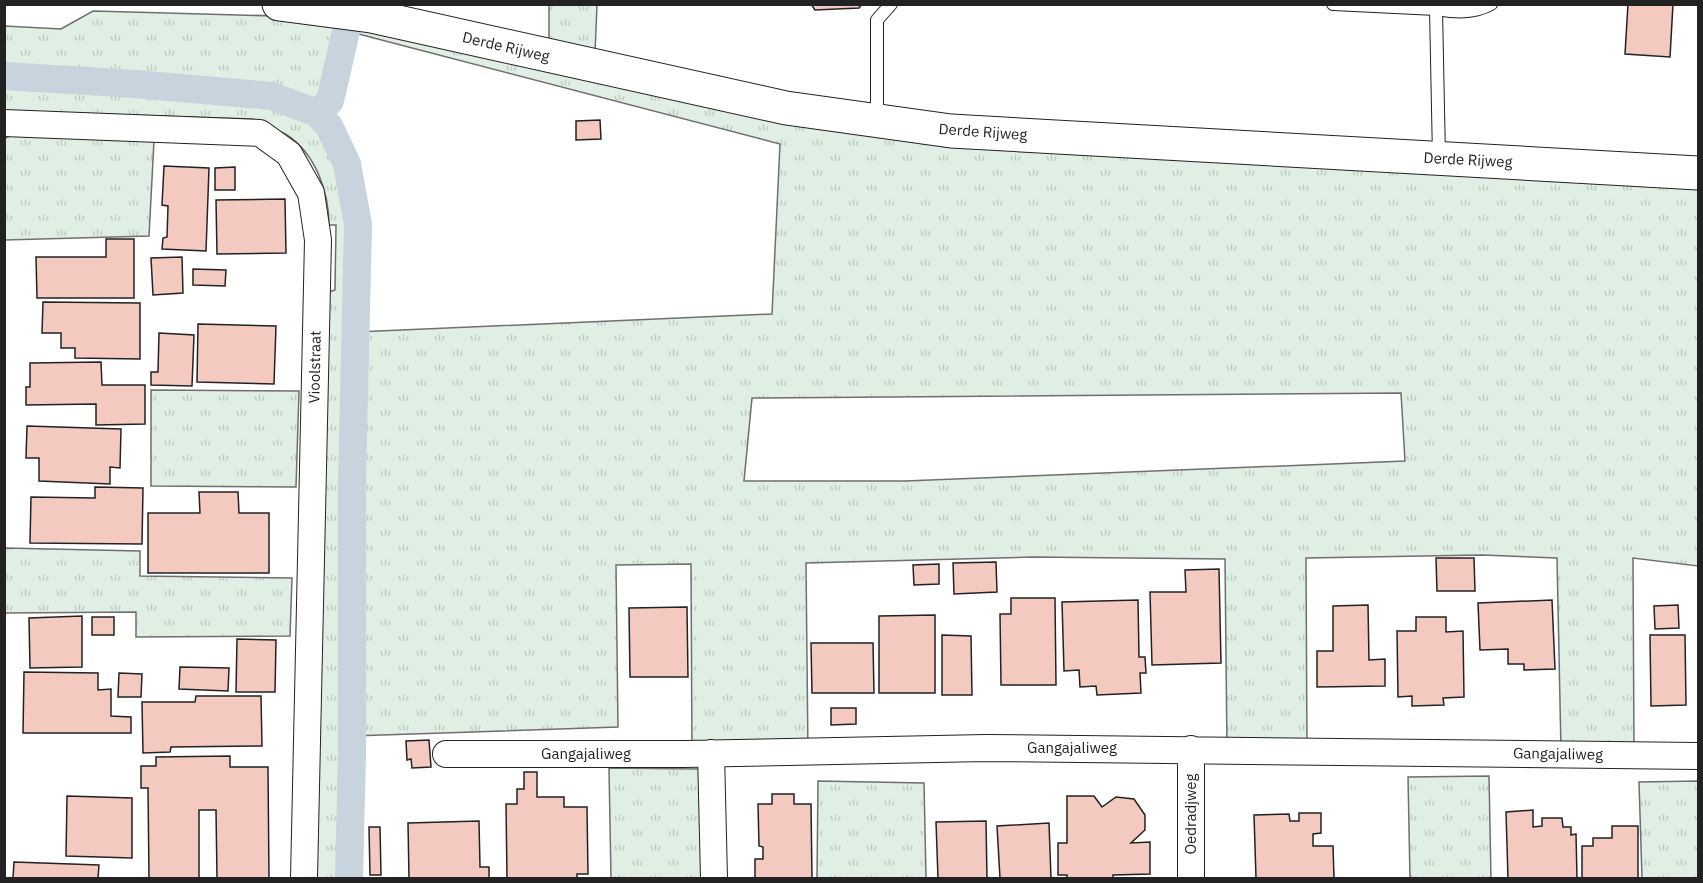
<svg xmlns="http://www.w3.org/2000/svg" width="1703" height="883" font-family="'IBM Plex Sans',sans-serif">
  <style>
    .grass { fill: url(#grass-tufts); stroke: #6f6f6f; stroke-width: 1.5; fill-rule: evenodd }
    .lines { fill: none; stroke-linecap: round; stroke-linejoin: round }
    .canal { stroke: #c7d3dd; stroke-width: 28 }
    .building { fill: #f3c9c0; stroke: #222; stroke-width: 1.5 }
    .lane-casing { stroke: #222; stroke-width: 14 }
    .street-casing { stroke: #222; stroke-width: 28 }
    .secondary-casing { stroke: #222; stroke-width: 35 }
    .lane { stroke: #fff; stroke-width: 12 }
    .street { stroke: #fff; stroke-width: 26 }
    .secondary { stroke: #fff; stroke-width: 33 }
    .labels { text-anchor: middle; stroke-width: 4.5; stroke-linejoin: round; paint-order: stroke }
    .street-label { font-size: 15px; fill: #222; stroke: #fff }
  </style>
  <defs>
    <pattern id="grass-tufts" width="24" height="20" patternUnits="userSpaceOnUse" patternTransform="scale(1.5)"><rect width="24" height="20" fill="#e0efe3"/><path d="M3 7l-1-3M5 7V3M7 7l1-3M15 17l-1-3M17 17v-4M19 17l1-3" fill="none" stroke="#c0cdc2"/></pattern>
  </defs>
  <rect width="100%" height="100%" fill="#fff"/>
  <path class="grass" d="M549,5H597L595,54L549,41Z
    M93,11L277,16L319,22L346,31L372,30L784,118L1698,183V566L1633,558L1634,750H1561L1557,558L1482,555L1306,558L1307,751H1227L1225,559L1033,557L806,563L808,754L692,755L691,564L616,565L618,727L352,736L349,878H315L326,293L335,290L336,225H329C329,193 316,154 287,135C277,129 264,124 253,119L5,111V26L61,29ZM347,31L780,144L772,314L356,332C357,260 370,169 317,113L330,101ZM1401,393L1405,461L905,481H744L752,398Z
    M13,135L154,141L149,236L5,240V138Z
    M151,390L299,391L296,487L151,486Z
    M5,548L140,551V576L292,578L290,636L136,637V612L5,613Z
    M609,768L700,769L704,878H611Z
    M1489,776L1491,878H1410L1408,777Z
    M818,781L924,783L926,878H817Z
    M1698,781V878H1642L1639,782Z"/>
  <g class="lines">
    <path class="canal" d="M4,76L135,84L272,96L317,113L329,126L347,164L358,225L352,480V755L349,878
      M317,113L330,101L346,31"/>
  </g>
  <path class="building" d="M811,4H862L859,8L815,10Z
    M1628,4H1673L1670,57L1625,54Z
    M600,120L601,139L576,140V121Z
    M164,166L209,168L206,251L162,249L163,238L167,237L168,206L162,205Z
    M235,167V190H215V168Z
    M285,199L286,253L217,254L216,200Z
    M106,239H134V298H37L36,257H106Z
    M182,257L183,293L153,295L151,258Z
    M193,269L226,270L225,286L193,285Z
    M43,302L140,303V359L75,358V348H61V333H42Z
    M198,324L276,326L274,384L197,382Z
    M159,333L194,335L192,386L151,385V372H158Z
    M101,362L102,385H145V424L96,425V404L26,405V387H30V363Z
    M27,426L121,429L120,468L110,467V484L39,481V458H26Z
    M95,487L143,488L142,544L30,543L31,497L95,498Z
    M199,492H238L239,513H269V573H148V513H200Z
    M1436,558H1474L1475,591H1437Z
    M996,562L997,592L954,594L953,563Z
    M939,564V584L914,585L913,565Z
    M1219,569L1221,663L1152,665L1150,592H1186L1185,570Z
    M1011,598H1055L1056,685H1001L1000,614H1011Z
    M1138,600L1139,657H1145L1146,673H1140L1141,693L1097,695L1096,686L1080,687L1079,670L1064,671L1062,602Z
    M1552,600L1555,669L1524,670V664H1508V649L1480,650L1478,603Z
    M1368,605L1369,660L1385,659V686L1317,687V651H1333V606Z
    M1678,605L1679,628L1655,629L1654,606Z
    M687,607L688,677H630L629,608Z
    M935,615V693H879V616Z
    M82,616V667L30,668L29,618Z
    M92,617H114V635H92Z
    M1416,617H1446V632L1463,631L1464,697L1443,698L1444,705L1412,706V696L1398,697L1397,631H1416Z
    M942,635L971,636L972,695H942Z
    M1650,635H1685L1686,705L1651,706Z
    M237,639L276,640L275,692H236Z
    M811,643H873L874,693H812Z
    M180,667L229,668L228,691L179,689Z
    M24,672L98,673V690L111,689V716L131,717V733H23Z
    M119,673L142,674L141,697H118Z
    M196,696H261L262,746L171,747L170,752L143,753L142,702H195Z
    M831,708H856V724L831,725Z
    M429,740L431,767L412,768L411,759L407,760L406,741Z
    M230,756V767H268L269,878H217L216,810H199V878H149L148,788H141V766H156V757Z
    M524,772H537V797H564V807H587L588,874H577V878H507L506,804H517V789H524Z
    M772,794H794V804H811L812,878H755V859H763V847L759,846L758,804H772Z
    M67,796L132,798V858L66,856Z
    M1067,796H1094L1102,807L1116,797L1134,799L1145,815V830L1131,843L1150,842V874L1113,875V878H1067V875H1058V843H1067Z
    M1533,810V827L1542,826V818H1562L1563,827H1571V835L1576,834L1577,878H1508L1506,812Z
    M1299,813H1321V833L1313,834V846H1333L1334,878H1256L1254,815L1289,814L1290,821H1299Z
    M479,821L480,867H489V878H409L408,823Z
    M986,821L987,878H938L936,822Z
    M1049,823L1051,878H1000L997,826Z
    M1612,826H1638V878H1582V846H1593V838H1612Z
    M369,827H380L381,875H370Z
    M14,862L99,865L98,878H13Z"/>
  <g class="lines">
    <defs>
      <path id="lane" d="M1333,4L1436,9L1439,158
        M1436,9C1455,12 1473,14 1491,4
        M877,120V20L891,4"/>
      <path id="street" d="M4,123L260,133L289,154L311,193L318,240L304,878
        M1191,749V878
        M711,753L714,878
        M446,754H684L986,748L1698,756"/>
      <path id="secondary" d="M279,4L371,16L786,108L951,131L1698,173"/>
    </defs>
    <use href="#lane" class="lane-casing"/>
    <use href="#street" class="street-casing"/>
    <use href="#secondary" class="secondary-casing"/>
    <use href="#lane" class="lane"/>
    <use href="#street" class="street"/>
    <use href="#secondary" class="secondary"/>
  </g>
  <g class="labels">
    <g class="street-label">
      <text transform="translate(506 47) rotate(13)" y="5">Derde Rijweg</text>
      <text transform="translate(983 132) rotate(4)" y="5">Derde Rijweg</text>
      <text transform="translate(1468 160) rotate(3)" y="5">Derde Rijweg</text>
      <text transform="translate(315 367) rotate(-89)" y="5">Vioolstraat</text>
      <text x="1072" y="753">Gangajaliweg</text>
      <text x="586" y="759">Gangajaliweg</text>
      <text transform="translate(1558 754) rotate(1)" y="5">Gangajaliweg</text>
      <text transform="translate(1191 814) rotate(-90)" y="5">Oedradjweg</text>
    </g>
  </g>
  <rect width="1703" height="883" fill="none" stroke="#222222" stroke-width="12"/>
</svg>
